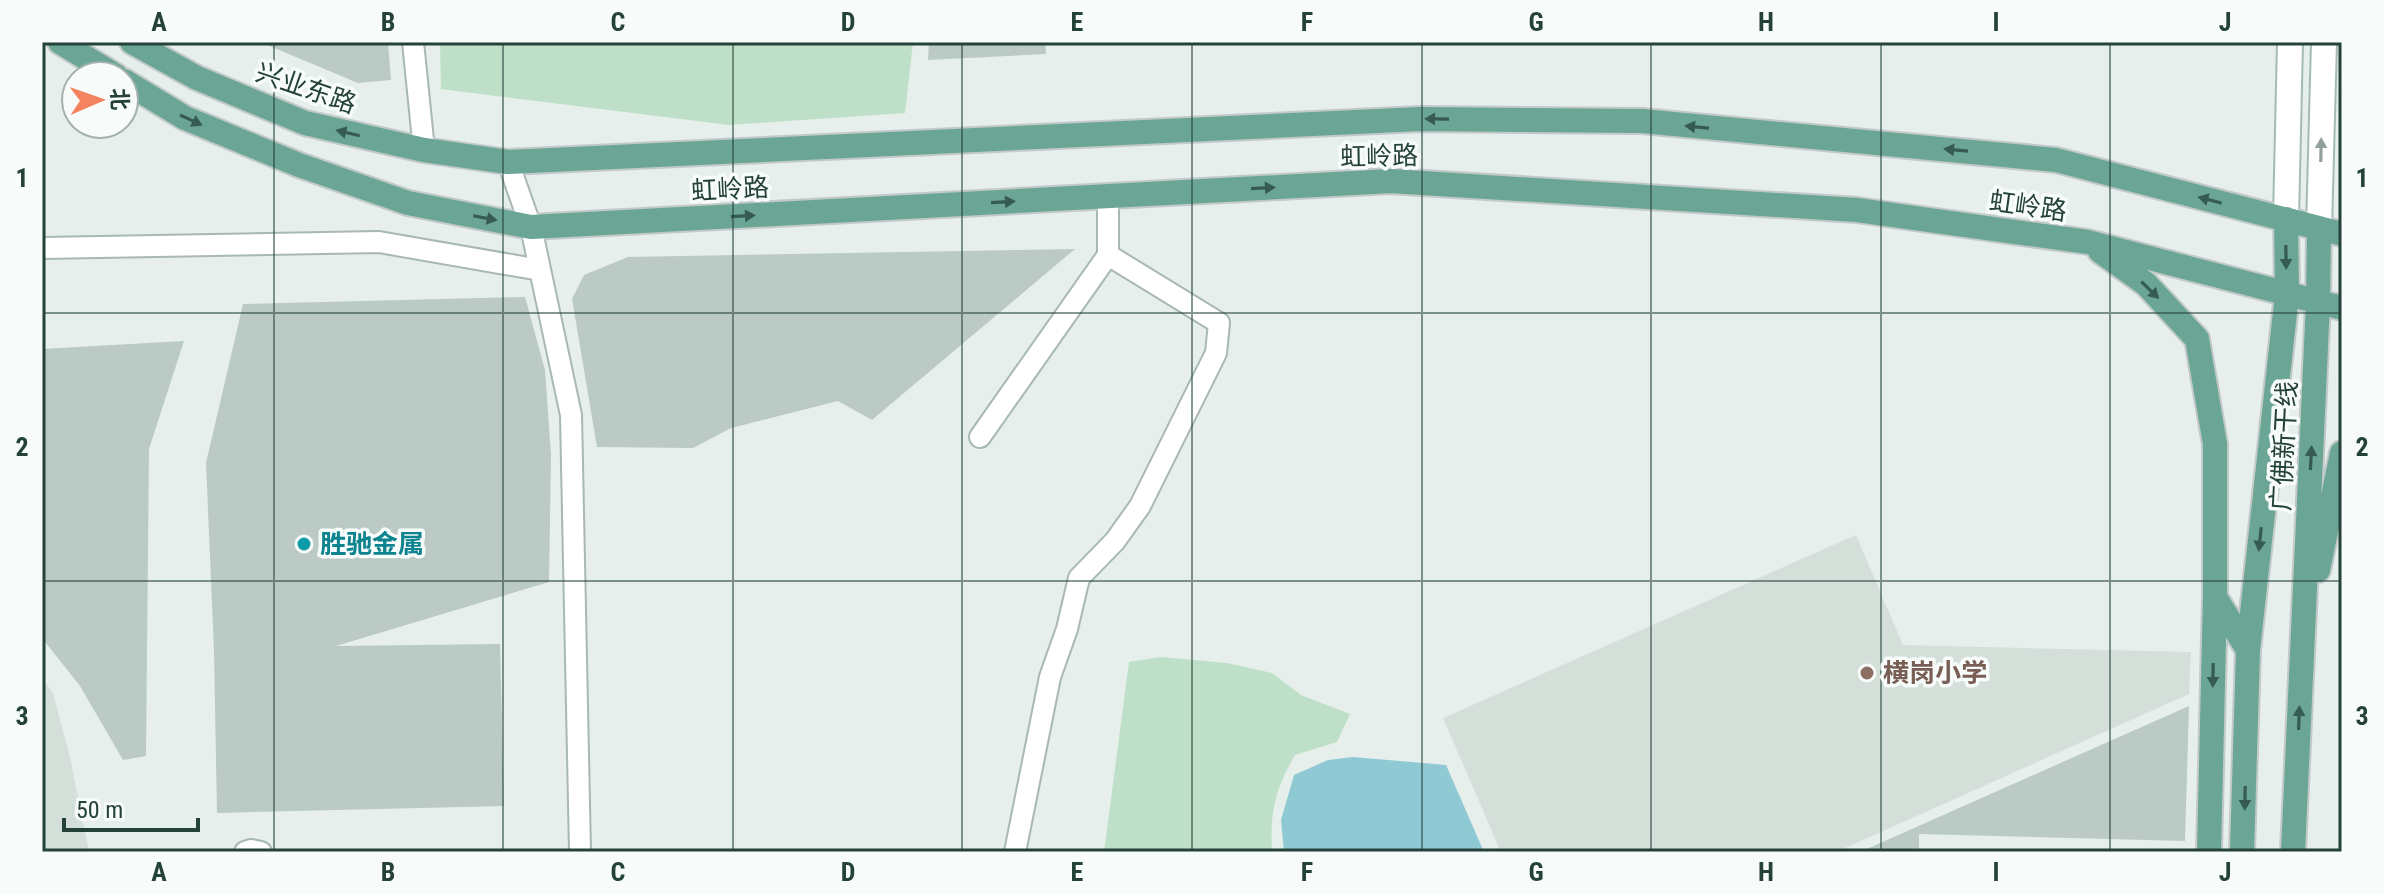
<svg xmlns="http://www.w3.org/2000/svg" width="2384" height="894" font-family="'Roboto Condensed','Noto Sans SC',sans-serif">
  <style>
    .built { fill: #d4dfda }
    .green { fill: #bfe0c8 }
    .water { fill: #8ec9d4 }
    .building { fill: #bbcac4 }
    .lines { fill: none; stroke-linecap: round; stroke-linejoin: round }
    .street-casing { stroke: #a8b8b2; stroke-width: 24 }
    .secondary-casing { stroke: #a4bbb3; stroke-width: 28 }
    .primary-casing { stroke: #c2cac8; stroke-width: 28 }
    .street { stroke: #fff; stroke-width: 20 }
    .secondary { stroke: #fff; stroke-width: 24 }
    .primary { stroke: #6aa596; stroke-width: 24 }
    .oneway { fill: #365b51 }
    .oneway2 { fill: #92a09c }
    .grid { fill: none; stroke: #24423a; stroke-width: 2; stroke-opacity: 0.55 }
    .culture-dot { fill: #0f9aa8; stroke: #f7fbf9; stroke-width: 3 }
    .education-dot { fill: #8d6e63; stroke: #f7fbf9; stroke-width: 3 }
    .labels { text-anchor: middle; stroke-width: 7; stroke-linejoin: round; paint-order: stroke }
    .street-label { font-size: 26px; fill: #24423a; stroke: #f7fbf9 }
    .culture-label { font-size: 26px; font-weight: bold; fill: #0d838f; stroke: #f7fbf9; text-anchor: start }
    .education-label { font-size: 26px; font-weight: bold; fill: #785e54; stroke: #f7fbf9; text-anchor: start }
    .neatline { fill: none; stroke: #24423a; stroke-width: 3 }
    .grid-label { font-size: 26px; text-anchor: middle; font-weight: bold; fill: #24423a }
  </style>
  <rect width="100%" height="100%" fill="#e6efeb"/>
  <path class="built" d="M1856,535L1903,645L2191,652L2189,694L1836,852H1501L1443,718Z
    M42,678L53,693L70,757L89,852H42Z"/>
  <path class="green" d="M440,42H913L905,113L729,125L441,89Z
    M1161,657L1227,663L1272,673L1301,695L1350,714L1337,742L1295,755C1275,790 1270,811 1272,852H1104L1129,662Z"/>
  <path class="water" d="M1353,757L1446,765L1484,852H1284L1281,820L1294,775L1328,760Z"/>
  <path class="building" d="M260,42H388L391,80L358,83Z
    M929,42H1045L1046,54L928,60Z
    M1075,249L872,420L838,401L731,428L693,448L597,447L572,299L584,275L628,257Z
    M525,297L545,370L551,455L549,582L336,646L500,644L504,806L217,813L214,651L206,463L243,304Z
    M184,341L149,449L146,756L123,760L80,686L42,638V349Z
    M2189,706L2185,841L1919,834V852H1860Z"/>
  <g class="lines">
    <defs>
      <path id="street" d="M413,42L424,150
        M508,162L531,227L571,415L580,852
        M42,248L379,242L540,270
        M980,437L1108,255V196
        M245,852L251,850L261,852
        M1015,852L1050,677L1067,629L1079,578L1115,541L1140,506L1216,353L1219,323L1108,255"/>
      <path id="secondary" d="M2286,219L2290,42
        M2319,228L2324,42"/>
      <path id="primary" d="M60,42L116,76
        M132,42L197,78L305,123L424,150L508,162L1420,119L1642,121L2056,160L2342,234
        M124,81L185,118L299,165L408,203L531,227L1391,181L1857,210L2088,242L2342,308
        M2100,251L2146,284L2197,339L2215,444V597L2248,650
        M2318,570L2342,453
        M2209,852L2215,597
        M2242,852L2248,650L2287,294L2286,219
        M2293,852L2318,302L2319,228"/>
    </defs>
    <use href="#street" class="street-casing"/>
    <use href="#secondary" class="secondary-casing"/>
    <use href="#primary" class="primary-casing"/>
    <use href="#street" class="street"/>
    <use href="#secondary" class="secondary"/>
    <use href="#primary" class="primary"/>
  </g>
  <defs><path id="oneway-solid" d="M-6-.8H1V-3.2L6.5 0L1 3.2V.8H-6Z" transform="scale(2)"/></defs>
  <g class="oneway">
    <use href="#oneway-solid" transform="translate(1437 119) rotate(-179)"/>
    <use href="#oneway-solid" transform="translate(191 120) rotate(25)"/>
    <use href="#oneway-solid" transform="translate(1697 127) rotate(-175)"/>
    <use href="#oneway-solid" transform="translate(348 133) rotate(-167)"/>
    <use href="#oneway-solid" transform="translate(1956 150) rotate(-175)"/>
    <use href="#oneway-solid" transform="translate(1263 188) rotate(-3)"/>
    <use href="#oneway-solid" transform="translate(2210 200) rotate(-165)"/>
    <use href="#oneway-solid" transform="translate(1003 202) rotate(-3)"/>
    <use href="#oneway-solid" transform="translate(743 216) rotate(-3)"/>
    <use href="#oneway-solid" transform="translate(485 218) rotate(11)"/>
    <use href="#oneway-solid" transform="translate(2286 257) rotate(89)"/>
    <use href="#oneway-solid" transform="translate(2150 290) rotate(44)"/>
    <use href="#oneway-solid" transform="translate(2311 458) rotate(-87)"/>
    <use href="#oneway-solid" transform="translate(2260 539) rotate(96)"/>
    <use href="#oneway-solid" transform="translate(2213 675) rotate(91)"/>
    <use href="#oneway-solid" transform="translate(2299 718) rotate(-88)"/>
    <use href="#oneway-solid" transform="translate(2245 798) rotate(91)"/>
  </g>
  <use class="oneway2" href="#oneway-solid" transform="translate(2321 150) rotate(-89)"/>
  <path class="grid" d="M274,42V852M503,42V852M733,42V852M962,42V852M1192,42V852M1422,42V852M1651,42V852M1881,42V852M2110,42V852M42,313H2342M42,581H2342"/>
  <circle class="culture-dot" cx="304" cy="544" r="8"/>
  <circle class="education-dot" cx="1867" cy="673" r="8"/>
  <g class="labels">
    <g class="street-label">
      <text transform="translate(306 88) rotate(19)" y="9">兴业东路</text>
      <text transform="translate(1379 156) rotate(-1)" y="9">虹岭路</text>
      <text transform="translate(730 189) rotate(-3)" y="9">虹岭路</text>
      <text transform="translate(2028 206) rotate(8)" y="9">虹岭路</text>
      <text transform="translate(2284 446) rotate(-87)" y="9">广佛新干线</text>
    </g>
    <g class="culture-label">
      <text x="320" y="553">胜驰金属</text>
    </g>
    <g class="education-label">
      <text x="1883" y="682">横岗小学</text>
    </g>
  </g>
  <rect width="2384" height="894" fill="none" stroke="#f7fbf9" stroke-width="88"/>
  <g transform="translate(100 100) rotate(88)"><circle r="38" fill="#f7fbf9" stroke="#a3b1ad" stroke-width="2"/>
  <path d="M0-6L14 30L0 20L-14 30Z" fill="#f4845f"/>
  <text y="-12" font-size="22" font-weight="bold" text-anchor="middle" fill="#24423a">北</text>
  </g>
  <path d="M64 818v12h134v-12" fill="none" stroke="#24423a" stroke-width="4"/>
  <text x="76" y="818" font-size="24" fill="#24423a" stroke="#f7fbf9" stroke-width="6" paint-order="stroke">50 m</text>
  <rect x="44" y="44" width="2296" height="806" class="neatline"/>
  <g class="grid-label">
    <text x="159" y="31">A</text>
    <text x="388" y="31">B</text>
    <text x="618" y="31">C</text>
    <text x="848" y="31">D</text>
    <text x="1077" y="31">E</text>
    <text x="1307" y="31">F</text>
    <text x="1536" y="31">G</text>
    <text x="1766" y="31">H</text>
    <text x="1996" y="31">I</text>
    <text x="2225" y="31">J</text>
    <text x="22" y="187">1</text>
    <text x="2362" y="187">1</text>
    <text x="22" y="456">2</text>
    <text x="2362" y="456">2</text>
    <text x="22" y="725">3</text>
    <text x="2362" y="725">3</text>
    <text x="159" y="881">A</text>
    <text x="388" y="881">B</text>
    <text x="618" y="881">C</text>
    <text x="848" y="881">D</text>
    <text x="1077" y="881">E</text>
    <text x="1307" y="881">F</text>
    <text x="1536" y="881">G</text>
    <text x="1766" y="881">H</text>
    <text x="1996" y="881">I</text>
    <text x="2225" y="881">J</text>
  </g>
</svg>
